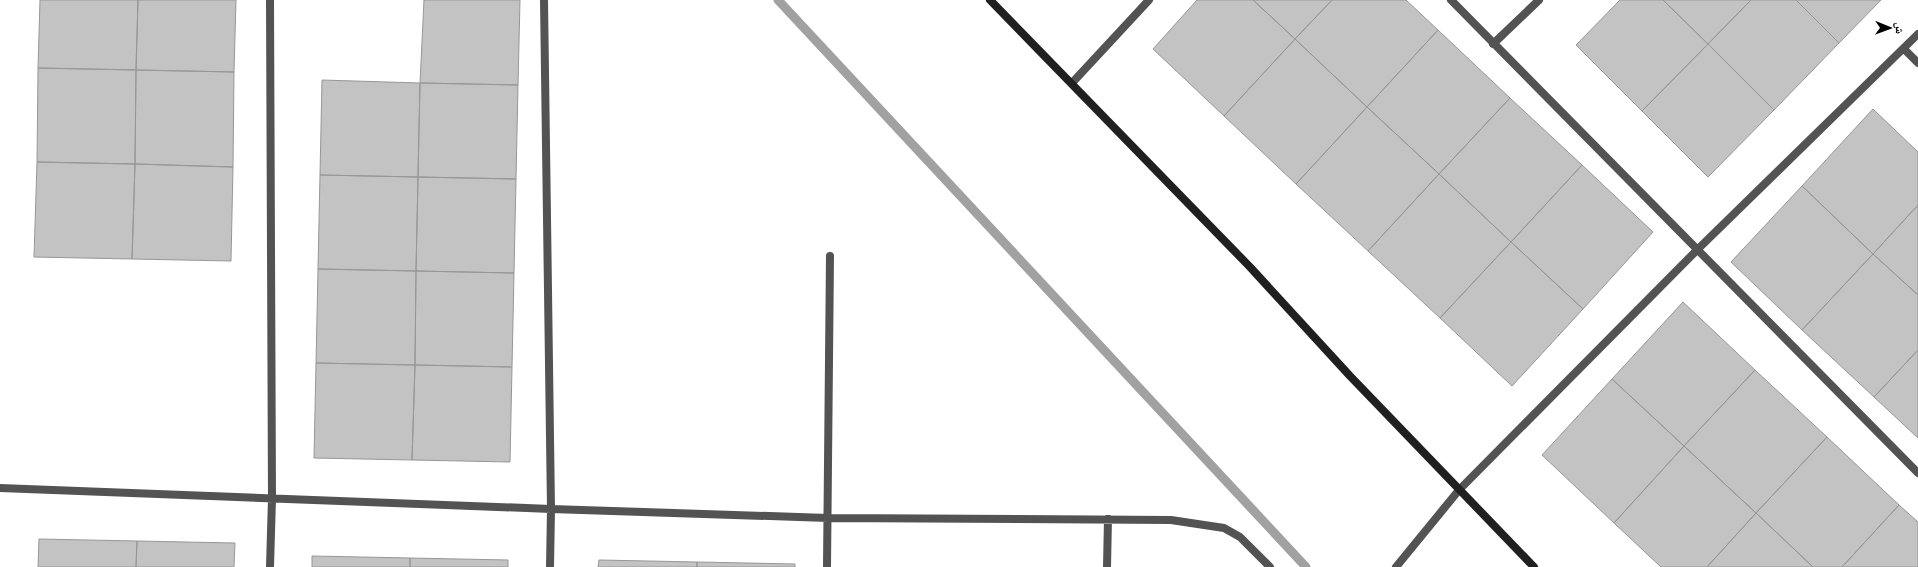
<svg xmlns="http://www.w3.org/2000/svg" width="1918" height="567" font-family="'Fira Sans','Noto Naskh Arabic',sans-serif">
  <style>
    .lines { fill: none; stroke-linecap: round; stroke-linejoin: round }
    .stream { stroke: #a1a1a1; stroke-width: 9 }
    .building { fill: #c3c3c3; stroke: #979797 }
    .street { stroke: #535353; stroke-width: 8 }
    .secondary { stroke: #202020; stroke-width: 8 }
  </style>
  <rect width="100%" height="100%" fill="#fff"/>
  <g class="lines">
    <path class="stream" d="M778,0L1306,567"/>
  </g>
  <path class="building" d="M40,0H138L136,70L38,68Z
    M138,0H236L234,72L136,70Z
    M424,0H520L518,85L420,83Z
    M1197,0H1253L1295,39L1224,116L1153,49Z
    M1253,0H1332L1295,39Z
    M1332,0H1406L1438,30L1367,107L1295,39Z
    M1620,0H1663L1708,44L1642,111L1576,45Z
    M1663,0H1751L1708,44Z
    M1751,0H1796L1839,43L1774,110L1708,44Z
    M1796,0H1881L1839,43Z
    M1438,30L1510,98L1439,174L1367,107Z
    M1295,39L1367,107L1296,184L1224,116Z
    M1708,44L1774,110L1708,177L1642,111Z
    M38,68L136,70L135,164L37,162Z
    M136,70L234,72L233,167L135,164Z
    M322,80L420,83L418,177L320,175Z
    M420,83L518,85L516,179L418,177Z
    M1510,98L1582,165L1511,242L1439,174Z
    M1367,107L1439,174L1368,251L1296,184Z
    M1873,109L1918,152V205L1873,254L1802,186Z
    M37,162L135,164L132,259L34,257Z
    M135,164L233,167L231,261L132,259Z
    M1582,165L1653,232L1583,309L1511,242Z
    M1439,174L1511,242L1440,318L1368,251Z
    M320,175L418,177L416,271L318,269Z
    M418,177L516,179L514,273L416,271Z
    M1802,186L1873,254L1802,330L1731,262Z
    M1918,205V295L1873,254Z
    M1511,242L1583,309L1512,386L1440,318Z
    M1873,254L1918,295V350L1874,397L1802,330Z
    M318,269L416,271L415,365L316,363Z
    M416,271L514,273L512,367L415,365Z
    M1683,302L1755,370L1684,446L1612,379Z
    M1918,350V438L1874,397Z
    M316,363L415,365L412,460L314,458Z
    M415,365L512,367L510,462L412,460Z
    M1755,370L1827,437L1756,513L1684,446Z
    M1612,379L1684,446L1614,523L1542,455Z
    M1827,437L1899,505L1842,567H1813L1756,513Z
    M1684,446L1756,513L1707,567H1661L1614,523Z
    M1899,505L1918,522V567H1842Z
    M1756,513L1813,567H1707Z
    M39,539L137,541L136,567H38Z
    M137,541L235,543L234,567H136Z
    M312,556L410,558V567H312Z
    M410,558L508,560V567H410Z
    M599,560L697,562V567H598Z
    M697,562L795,564V567H697Z"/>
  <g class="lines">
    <path class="street" d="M270,0L272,498L270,567
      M544,0L551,509L550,567
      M1451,0L1918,473
      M1493,44L1539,0
      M1904,49L1918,63
      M1072,83L1149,0
      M0,488L551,509L828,518L1171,520L1224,528L1240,537L1270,567
      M827,567L830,256
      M1107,567L1108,519
      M1396,567L1459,490L1697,250L1918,34"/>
    <path class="secondary" d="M990,0L1250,267L1350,376L1534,567"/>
  </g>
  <g transform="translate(1890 28) rotate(91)" stroke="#ffffff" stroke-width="3" paint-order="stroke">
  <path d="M0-3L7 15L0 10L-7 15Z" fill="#000000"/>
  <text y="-6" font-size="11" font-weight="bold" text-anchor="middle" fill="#000000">ش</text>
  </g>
</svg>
